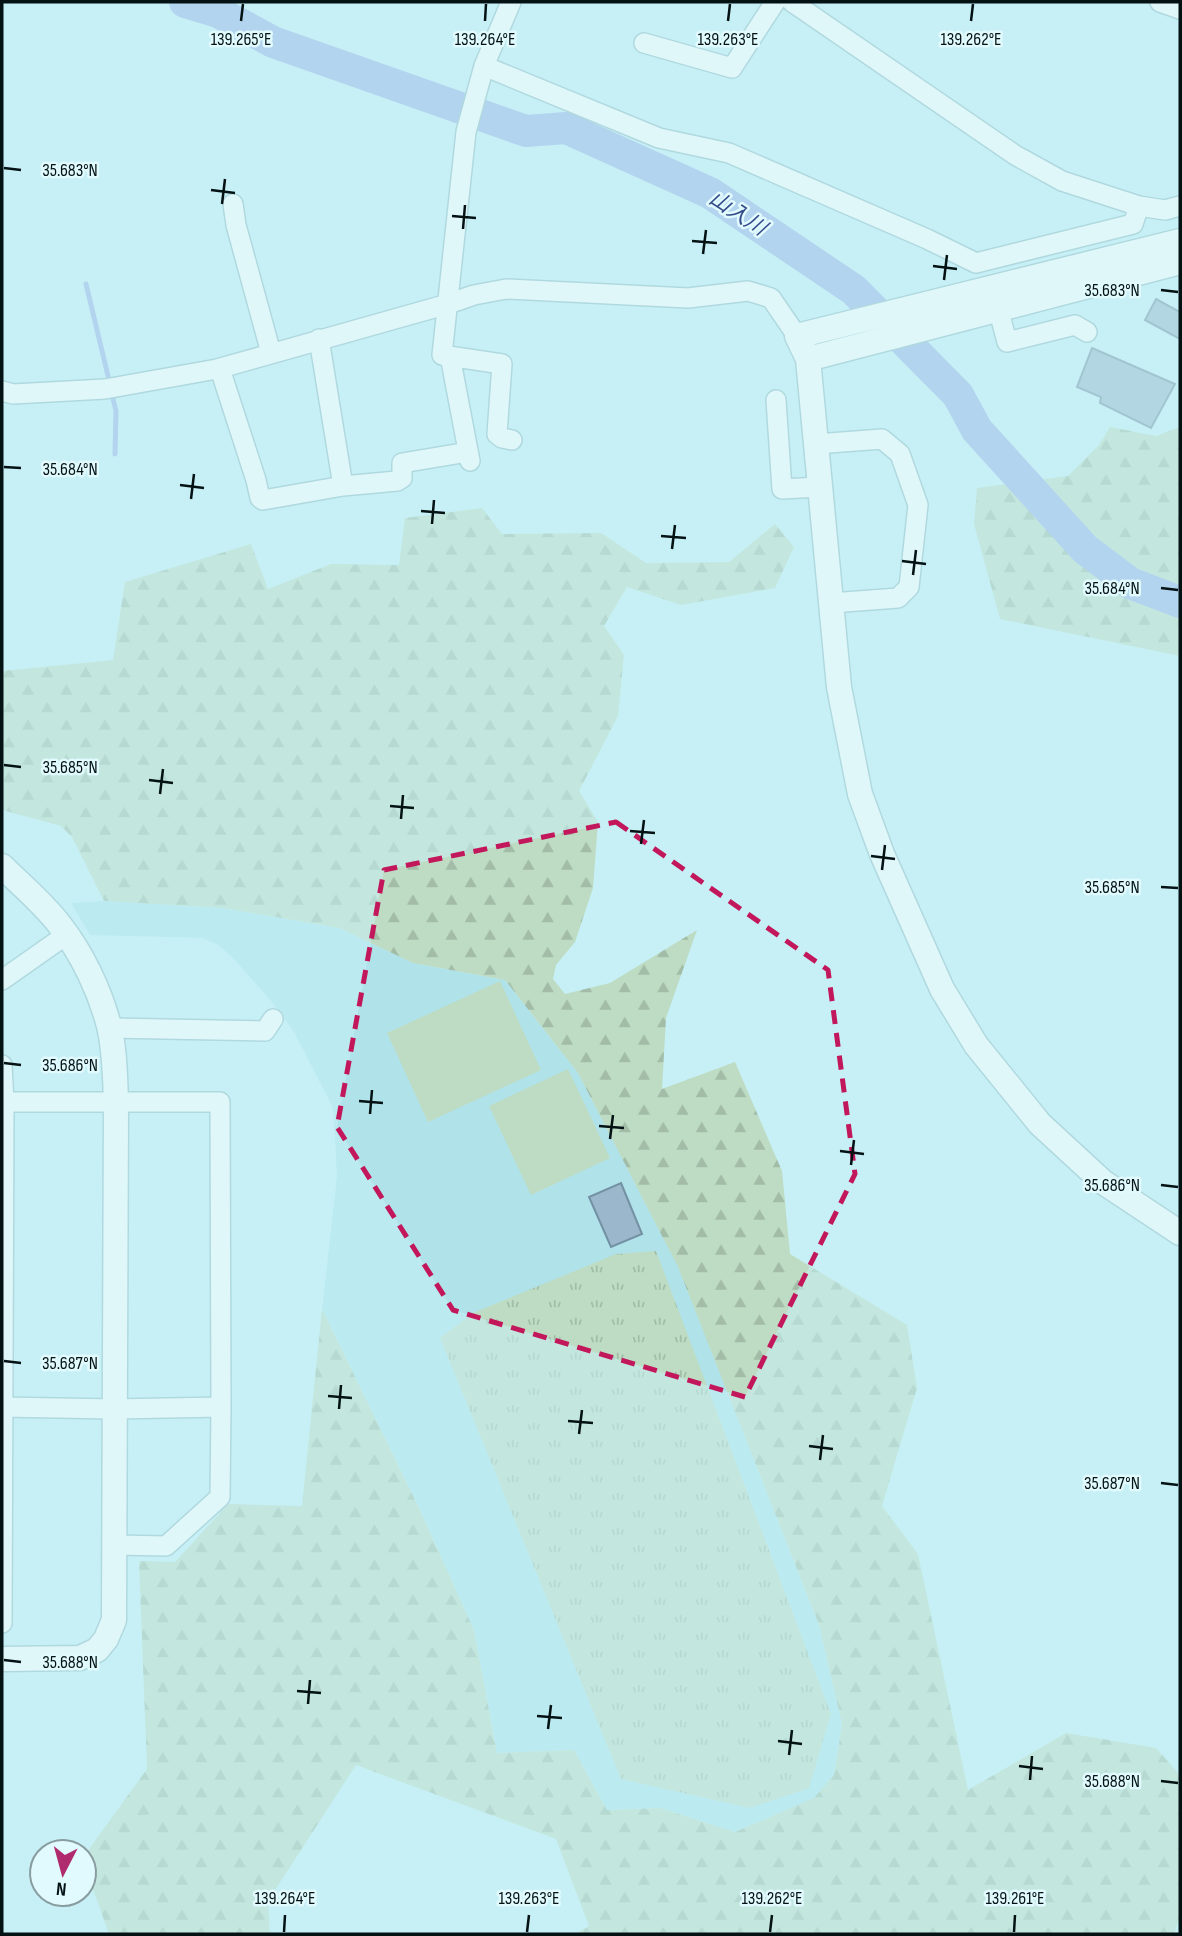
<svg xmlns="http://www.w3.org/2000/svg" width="1182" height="1936" font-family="'Sofia Sans Condensed','Noto Sans JP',sans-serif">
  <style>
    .built { fill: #b0e2ea }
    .grass { fill: url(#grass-tufts) }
    .forest { fill: url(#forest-firs) }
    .park { fill: #bedcc3 }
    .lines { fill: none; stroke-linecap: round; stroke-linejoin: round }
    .stream { stroke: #9cb1e4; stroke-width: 5 }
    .river { stroke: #9cb1e4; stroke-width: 32 }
    .building { fill: #9ab7cb; stroke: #7491a4; stroke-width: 2 }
    .minor-casing { stroke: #95bdc3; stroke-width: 22 }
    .tertiary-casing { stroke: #95bdc3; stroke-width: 27 }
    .minor { stroke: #fff; stroke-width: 19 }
    .tertiary { stroke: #fff; stroke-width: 24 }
    .marked { fill: none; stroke: #c2185b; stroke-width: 5; stroke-dasharray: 14 9; stroke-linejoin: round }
    .ticks { fill: none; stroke: #041214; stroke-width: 2.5 }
    .labels { text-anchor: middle; stroke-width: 5; stroke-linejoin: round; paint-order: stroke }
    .water-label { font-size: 21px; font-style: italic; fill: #344b89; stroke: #e1fafd }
    .ticks-label { font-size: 18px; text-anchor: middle; fill: #041214; stroke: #e1fafd; stroke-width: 5; stroke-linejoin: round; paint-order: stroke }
  </style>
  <defs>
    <pattern id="grass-tufts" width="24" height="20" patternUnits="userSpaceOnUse" patternTransform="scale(1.75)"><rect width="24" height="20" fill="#bedcc3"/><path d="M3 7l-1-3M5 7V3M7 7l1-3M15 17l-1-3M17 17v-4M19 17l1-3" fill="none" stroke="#a2bca7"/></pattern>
    <pattern id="forest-firs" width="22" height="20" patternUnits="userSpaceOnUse" patternTransform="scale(1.75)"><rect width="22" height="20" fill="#bedcc3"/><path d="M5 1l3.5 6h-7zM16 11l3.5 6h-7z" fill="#a2bca7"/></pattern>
  </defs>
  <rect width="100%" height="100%" fill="#c7f0f6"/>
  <path class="built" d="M104,901L223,908L339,928L413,963L505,980L578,1073L678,1266L819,1625L842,1724L834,1775L814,1799L734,1832L660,1808L607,1810L574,1750L497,1753L474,1630L419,1508L322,1309L337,1176L333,1108L294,1032L271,1001L233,958L218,945L202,938L90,935L71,903Z"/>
  <path class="grass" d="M656,1251L831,1714L809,1788L750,1808L621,1779L440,1338L473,1313L616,1254Z"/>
  <path class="forest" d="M1110,427L1156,436L1180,427V656L1000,619L974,524L977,488L1068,476L1099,445Z
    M482,508L502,534L601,533L646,563L729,562L775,524L794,547L775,588L681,605L627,587L604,626L624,655L618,716L579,791L598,822L593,888L575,942L556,965L553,979L565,994L610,983L697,930L666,1018L662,1089L735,1062L782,1171L790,1254L907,1325L917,1388L882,1506L918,1554L968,1790L1066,1733L1156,1748L1180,1775V1917L1174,1934H575L589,1926L556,1839L356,1765L268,1901L270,1934H109L84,1864V1856L147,1769L139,1561L175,1562L228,1504L302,1506L322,1309L419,1508L474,1630L497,1753L574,1750L607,1810L660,1808L735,1832L814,1798L834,1775L842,1724L819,1625L678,1267L578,1073L505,980L413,963L339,928L223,908L104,901L72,837L61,826L2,810V671L113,660L125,582L251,544L268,589L331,564L399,565L405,518Z"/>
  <path class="park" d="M500,981L541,1070L428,1122L387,1033Z
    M568,1069L610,1158L531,1195L489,1106Z"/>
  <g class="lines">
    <path class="stream" d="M86,284L109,380
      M111,391L116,411L115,454"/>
    <path class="river" d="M185,2L218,12L273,42L526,131L566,128L710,193L854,290L958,395L977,430L1085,549L1130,583L1180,602"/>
  </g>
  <path class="building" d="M1156,299L1180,312V339L1145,320Z
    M1092,348L1175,384L1151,428L1100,403L1101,397L1077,387Z
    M621,1183L642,1234L611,1247L589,1197Z"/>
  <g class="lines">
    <defs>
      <path id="minor" d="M511,2L484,66L466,132L442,355L502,364L497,434L502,438L512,440
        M792,2L1015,155L1062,181L1139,206L1165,210L1180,206
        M1160,2L1180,9
        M644,43L732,68L775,2
        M484,66L659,138L729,153L927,239L976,263L1133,224L1139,206
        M233,204L236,225L271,353
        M998,308L1007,342L1075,325L1087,332
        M319,339L343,486
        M450,356L470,461
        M220,369L256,480L260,498L263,500L343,486L397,481L402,478V463L468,452
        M2,391L13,394L105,389L217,369L448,304L474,295L506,289L688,298L748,291L771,298L797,336
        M776,400L782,489L820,487
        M816,444L882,439L900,454L918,505L909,587L898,598L831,603
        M2,980L66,935
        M110,1028L265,1031L273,1019
        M2,1065L4,1102L2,1623
        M2,1102H220L221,1407L114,1409L2,1407
        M115,1545L166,1546L220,1497L221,1407"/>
      <path id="tertiary" d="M1180,241L797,336L808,359L839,687L860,794L882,854L942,989L976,1045L1040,1124L1103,1182L1180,1233
        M808,359L1180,262
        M2,866C21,885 43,903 59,924C82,953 100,991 109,1026C115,1051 115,1077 116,1102L114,1620L106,1639L97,1650L80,1658L2,1659"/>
    </defs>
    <use href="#minor" class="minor-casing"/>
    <use href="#tertiary" class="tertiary-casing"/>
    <use href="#minor" class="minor"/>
    <use href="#tertiary" class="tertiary"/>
  </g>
  <path d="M0 0H1182V1936H0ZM616,822L828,970L855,1174L745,1397L453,1310L337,1127L384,870Z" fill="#c7f0f6" fill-opacity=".55" fill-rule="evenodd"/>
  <path class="marked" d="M616,822L828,970L855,1174L745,1397L453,1310L337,1127L384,870Z"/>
  <path class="ticks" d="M241,21L243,4M485,21L486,4M728,21L730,4M971,21L973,4M4,168L21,170M211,190L235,193M222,204L225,179M452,216L476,218M463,229L465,205M692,241L717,243M703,254L706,230M933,266L957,269M944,280L947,255M1161,290L1178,292M4,467L21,468M180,485L204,488M191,499L194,474M421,511L445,513M432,524L434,500M661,536L686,538M672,549L675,525M902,561L926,564M913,575L916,550M1161,588L1178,590M4,765L21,767M149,780L173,783M160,794L163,769M390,806L414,808M401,819L403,795M630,831L655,833M641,844L644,820M871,856L895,859M882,870L885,845M1161,887L1178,888M4,1063L21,1065M359,1101L383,1103M370,1114L372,1090M599,1126L624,1128M610,1139L613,1115M840,1151L864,1154M851,1165L854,1140M1161,1185L1178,1187M4,1361L21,1363M328,1396L352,1398M339,1409L341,1385M568,1421L593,1423M579,1434L582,1410M809,1446L833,1449M820,1460L823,1435M1161,1483L1178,1485M4,1660L21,1662M297,1691L321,1693M308,1704L310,1680M537,1716L562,1718M548,1729L551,1705M778,1741L802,1744M789,1755L792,1730M1019,1766L1043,1769M1030,1780L1032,1756M1161,1781L1178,1783M284,1932L285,1915M527,1932L529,1915M770,1932L772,1915M1014,1932L1015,1915"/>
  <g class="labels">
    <g class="water-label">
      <text transform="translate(738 213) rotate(33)" y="7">山入川</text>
    </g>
  </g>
  <g class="ticks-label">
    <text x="241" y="45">139.265°E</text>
    <text x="485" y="45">139.264°E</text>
    <text x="728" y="45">139.263°E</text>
    <text x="971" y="45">139.262°E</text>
    <text x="70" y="176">35.683°N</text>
    <text x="1112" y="296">35.683°N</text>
    <text x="70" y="475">35.684°N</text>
    <text x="1112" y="594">35.684°N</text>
    <text x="70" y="773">35.685°N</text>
    <text x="1112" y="893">35.685°N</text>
    <text x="70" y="1071">35.686°N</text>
    <text x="1112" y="1191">35.686°N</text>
    <text x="70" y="1369">35.687°N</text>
    <text x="1112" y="1489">35.687°N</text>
    <text x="70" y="1668">35.688°N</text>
    <text x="1112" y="1787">35.688°N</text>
    <text x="285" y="1904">139.264°E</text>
    <text x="529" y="1904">139.263°E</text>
    <text x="772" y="1904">139.262°E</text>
    <text x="1015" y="1904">139.261°E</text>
  </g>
  <rect width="1182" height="1936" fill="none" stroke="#041214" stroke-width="7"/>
  <g transform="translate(63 1873) rotate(186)"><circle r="33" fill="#e1fafd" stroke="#899da0" stroke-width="2"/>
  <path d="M0-5L12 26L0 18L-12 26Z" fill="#b02a6e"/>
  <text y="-10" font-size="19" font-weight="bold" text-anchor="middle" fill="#041214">N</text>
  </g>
</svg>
